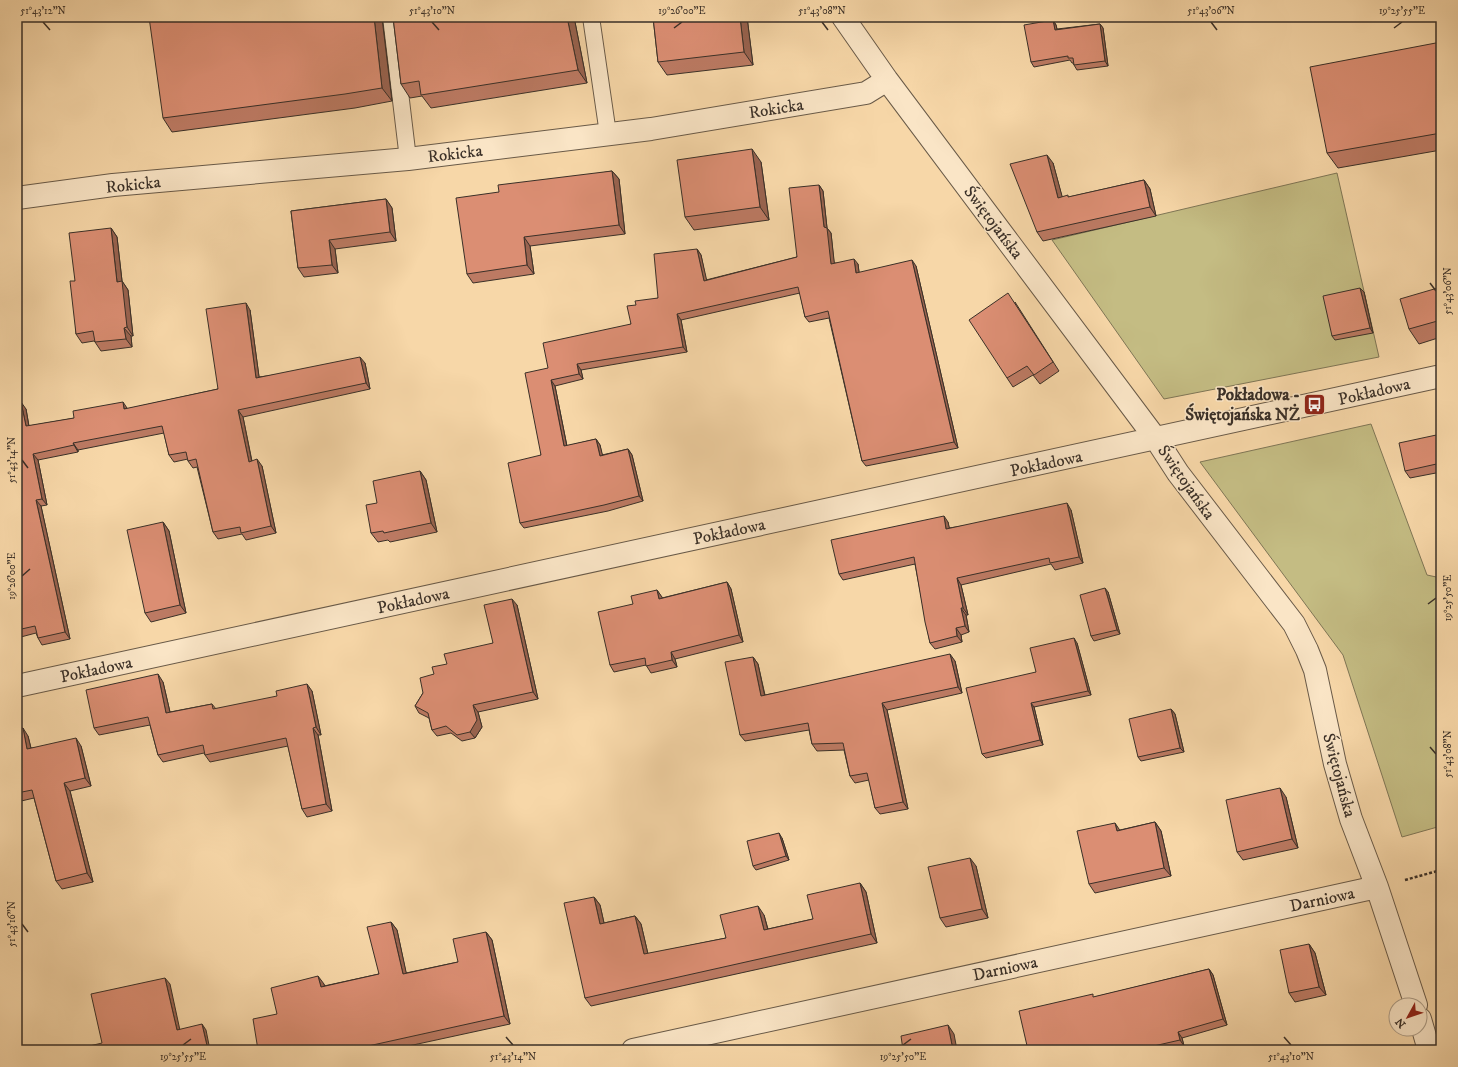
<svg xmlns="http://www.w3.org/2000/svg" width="1458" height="1067" font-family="'IM FELL DW Pica',serif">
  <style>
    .green { fill: #c4bc83; stroke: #7f7656 }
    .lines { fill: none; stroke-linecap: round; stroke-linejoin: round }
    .service-casing { stroke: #695a48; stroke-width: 18 }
    .minor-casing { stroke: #695a48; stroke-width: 24 }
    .path { stroke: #3a3028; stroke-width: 2.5; stroke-dasharray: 3 2; stroke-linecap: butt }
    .service { stroke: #fae5c6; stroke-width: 16 }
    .minor { stroke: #fae5c6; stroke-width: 22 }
    .wall { fill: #bc7a63; stroke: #3a3028 }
    .shaded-wall { fill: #996350; stroke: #3a3028 }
    .building { fill: #db8e73; stroke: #3a3028 }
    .ticks { fill: none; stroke: #3a3028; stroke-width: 1.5 }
    .labels { text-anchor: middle; stroke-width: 3; stroke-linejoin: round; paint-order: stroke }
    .street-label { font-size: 17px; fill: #3a3028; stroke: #fae5c6 }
    .poi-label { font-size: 17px; font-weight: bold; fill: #3a3028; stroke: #fae5c6; text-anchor: end }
    .neatline { fill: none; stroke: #3a3028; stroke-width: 1.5 }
    .ticks-label { font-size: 10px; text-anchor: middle; fill: #3a3028 }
  </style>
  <rect width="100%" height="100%" fill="#f7d7a8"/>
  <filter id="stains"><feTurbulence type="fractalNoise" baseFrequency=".005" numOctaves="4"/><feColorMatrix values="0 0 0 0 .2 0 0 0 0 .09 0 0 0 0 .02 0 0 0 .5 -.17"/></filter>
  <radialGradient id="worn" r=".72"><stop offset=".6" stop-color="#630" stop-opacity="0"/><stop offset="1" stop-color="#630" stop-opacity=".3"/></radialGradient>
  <path class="green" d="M1337,173L1379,357L1164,399L1052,240Z
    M1371,424L1427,575L1441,578V826L1402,837L1343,655L1200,462Z"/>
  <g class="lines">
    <defs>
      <path id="service" d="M391,17L408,159
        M591,17L608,134"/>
      <path id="minor" d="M843,17L887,80L1156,439L1178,473L1294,624L1307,650L1315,670L1335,764L1351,819L1377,887L1416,1005
        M17,198L113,185L408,159L651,129L866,93L887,80
        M17,686L1441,376
        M1420,1019L1429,1050
        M633,1050L1377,887"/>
    </defs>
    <use href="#service" class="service-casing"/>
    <use href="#minor" class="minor-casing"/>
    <path class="path" d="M1405,880L1441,870"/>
    <use href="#service" class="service"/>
    <use href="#minor" class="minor"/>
  </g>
  <path class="wall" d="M393,17H574L587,83L431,108L422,96L410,98L401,84Z
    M653,17H747L753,65L667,75L658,62Z
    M382,18L392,101L355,108L172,132L163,118Z
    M1053,20L1056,25L1057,29L1100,24L1103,28L1108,66L1077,70L1074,65L1073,63H1072L1070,60L1034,67L1031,62Z
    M1441,42V150L1338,168L1327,153Z
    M761,162L769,220L694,230L685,217Z
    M1053,163L1062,197H1069L1144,180L1150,189L1156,216L1043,241L1037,232Z
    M612,171L619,179L625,234L530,246L534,274L473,283L467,274L499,192Z
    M819,185L823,191L827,228L831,233L834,263L858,264L859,273L916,266L958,448L866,466L862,461L829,318L809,322L805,317L800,293L681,320L687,352L581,370L583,379L555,386L567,446L596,439L600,445L602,455L628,449L632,455L643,501L608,511L524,528L520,523L541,455L548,368L631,324L636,305L658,298L697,249L701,255L706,280L797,257Z
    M386,199L392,208L396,241L335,249L338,273L304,277L298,268L291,211Z
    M111,228L117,237L122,281L128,290L133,336H131L132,347L101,351L95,342L94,341L82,343L76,334L75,281Z
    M1441,287V337L1419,344L1409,329Z
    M1360,288L1364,292L1373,333L1335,340L1332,336Z
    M1015,302L1059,371L1040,384L1033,375L1013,387L1007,378Z
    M250,310L259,377L365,363L370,389L243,417L252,461L262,466L276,533L246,540L242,534L218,539L213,532L197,467L193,468L188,461V459L174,462L169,455L164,433L78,450V452L38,460L47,505L41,506L70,639L42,645L38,638L36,633L17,638V387L19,403L26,409L29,426L127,409L218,389Z
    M1441,434V472L1410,478L1405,471Z
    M420,471L426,480L437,532L390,542L388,540L378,542L371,533L377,503Z
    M1071,510L1083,563L1055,570L1051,564L961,585L968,615H966L969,632L961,635L962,642L935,649L930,643L915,564L843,580L839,574L948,522L949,528Z
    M163,522L169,531L186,613L151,622L145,613Z
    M727,582L731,589L743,642L675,659L677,667L651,673L646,665L614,672L610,665L633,604L657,590L662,598Z
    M1108,592L1120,634L1094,641L1091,636Z
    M517,605L538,699L478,712L482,727L475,738L462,741L451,733L437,736L432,730L429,718L419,713L415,706L423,693L434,674L493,643Z
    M1077,643L1091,695L1034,707L1043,745L986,758L982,754L1036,672Z
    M753,657L758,664L765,695L955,661L962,693L887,710L908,809L880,814L875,808L869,780L855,783L850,776L844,750L817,751L812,744L809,730L745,741L740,735Z
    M163,682L170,712L212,704L216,709L312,691L321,735H318L332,811L307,817L302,809L288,746L210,762L205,755L204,753L163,762L158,755L150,725L99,735L94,728Z
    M1171,709L1175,714L1184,752L1141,761L1138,757Z
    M17,729L28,736L31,748L81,746L91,786L70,791L93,882L62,889L56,881L34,798L17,802Z
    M1286,797L1298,848L1243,860L1237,852Z
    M1155,822L1161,831L1171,876L1095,893L1089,884L1120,830Z
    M782,838L789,860L756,870L753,866Z
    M976,866L988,918L946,927L940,918Z
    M860,883L866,892L877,943L591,1006L585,998L594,897L600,905L604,923L635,916L641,924L648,954L726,938L764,915L768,929L813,919Z
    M391,922L397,930L406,973L458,962L486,932L492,940L510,1024L390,1050H258L277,1014L324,984V986L379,974Z
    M1309,944L1315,953L1326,995L1295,1002L1289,993Z
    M1209,969L1213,975L1227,1025L1182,1038L1184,1046L1167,1050H1028L1095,997Z"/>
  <path class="shaded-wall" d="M374,17H382V18L392,101L382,88Z
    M567,17H574L587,83L578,70Z
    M740,17H747L753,65L744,52Z
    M1053,20L1056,25L1058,34L1055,30Z
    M1100,24L1103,28L1108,66L1105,61Z
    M752,149L761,162L769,220L760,207Z
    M1047,155L1053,163L1065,207L1058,198Z
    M612,171L619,179L625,234L619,225Z
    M1144,180L1150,189L1156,216L1150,207Z
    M819,185L823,191L827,228L831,233L835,269L831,264L824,227Z
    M386,199L392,208L396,241L390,232Z
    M111,228L117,237L122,281L128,290L133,336L127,327L117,282Z
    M524,237L530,246L534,274L527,265Z
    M329,240L335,249L338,273L332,265Z
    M697,249L701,255L708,286L704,281Z
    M854,259L858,264L860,279L856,273Z
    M912,260L916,266L958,448L954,442Z
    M1360,288L1364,292L1373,333L1370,328Z
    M246,303L250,310L260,384L256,378Z
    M677,314L681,320L687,352L683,347Z
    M124,328L131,336L132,347L126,339Z
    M360,357L365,363L370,389L366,383Z
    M577,364L581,370L583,379L579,374Z
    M551,380L555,386L568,452L564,446Z
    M17,387L20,410L17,406Z
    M21,402L26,409L30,433L26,426Z
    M123,402L127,408L124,409Z
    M238,410L243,417L253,468L249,462Z
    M596,439L600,445L604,461L600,456Z
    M73,443L78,450V452L74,445Z
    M628,449L632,455L643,501L639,496Z
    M33,454L38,460L47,505L42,499Z
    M257,459L262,466L276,533L271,526Z
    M420,471L426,480L437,532L431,523Z
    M36,500L41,506L70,639L65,632Z
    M1067,503L1071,510L1083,563L1079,557Z
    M944,516L948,522L951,535L946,529Z
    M163,522L169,531L186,613L180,605Z
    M957,578L961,585L968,615L963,608Z
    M727,582L731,589L743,642L739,635Z
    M1105,588L1108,592L1120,634L1117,630Z
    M657,590L662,597L664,605L659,599Z
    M512,599L517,605L538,699L533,692Z
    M961,608L966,615L969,632L965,626Z
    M956,628L961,635L962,642L957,636Z
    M1074,638L1077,643L1091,695L1088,691Z
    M671,652L675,659L677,667L672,660Z
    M950,654L955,661L962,693L958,687Z
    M753,657L758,664L766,702L761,696Z
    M158,674L163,682L172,721L166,713Z
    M307,684L312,691L321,735L316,727Z
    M882,703L887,710L908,809L903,802Z
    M1031,703L1034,707L1043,745L1040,740Z
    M473,705L478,712L482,727L475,738L470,732Z
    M1171,709L1175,714L1184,752L1180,748Z
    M23,728L28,736L33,757L27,749Z
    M313,728L318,735L332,811L326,804Z
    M76,738L81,746L91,786L85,778Z
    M64,783L70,791L93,882L87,873Z
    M1280,788L1286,797L1298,848L1292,839Z
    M1155,822L1161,831L1171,876L1164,868Z
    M1115,823L1121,832L1117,831Z
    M779,833L782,838L789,860L786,856Z
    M970,858L976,866L988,918L982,909Z
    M860,883L866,892L877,943L871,934Z
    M594,897L600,905L606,932L600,924Z
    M758,906L764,915L770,938L764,930Z
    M635,916L641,924L650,963L644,954Z
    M391,922L397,930L408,981L403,974Z
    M486,932L492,940L510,1024L504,1016Z
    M1309,944L1315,953L1326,995L1319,987Z
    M1209,969L1213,975L1227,1025L1223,1019Z
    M318,976L324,984L326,995L321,987Z
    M165,978L170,984L181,1035L177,1030Z
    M202,1024L206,1030L210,1050H208Z
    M948,1025L954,1034L957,1050H953Z
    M1178,1032L1182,1038L1184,1046L1180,1040Z"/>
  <path class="building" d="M149,17H374L382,88L345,94L163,118Z
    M393,17H567L578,70L421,95L419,81L401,84Z
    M653,17H740L744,52L658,62Z
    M1053,20L1055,30L1100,24L1105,61L1074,65L1073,58H1068V56L1031,62L1024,25Z
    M1441,42V133L1327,153L1310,67Z
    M752,149L760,207L685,217L677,160Z
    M1047,155L1058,198L1068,195V197L1144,180L1150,207L1037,232L1010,164Z
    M612,171L619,225L524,237L527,265L467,274L456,198L499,192L498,185Z
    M819,185L824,227L827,228L831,264L854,259L856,273L912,260L954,442L862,461L828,311L805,317L798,287L677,314L683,347L577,364L579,374L551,380L564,446L596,439L600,456L628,449L639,496L604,505L520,523L508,463L541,455L525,373L548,368L543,343L631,324L627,306L636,305L635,301L658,298L654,254L697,249L704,281L797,257L789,188Z
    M386,199L390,232L329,240L332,265L298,268L291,211Z
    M111,228L117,282L122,281L127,327L124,328L126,339L95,342L93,331L76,334L70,281H75L69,233Z
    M1441,287V320L1409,329L1400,299Z
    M1360,288L1370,328L1332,336L1323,296Z
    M1008,293L1053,362L1034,375L1027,366L1007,378L969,320Z
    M246,303L256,378L360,357L366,383L238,410L249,462L257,459L271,526L241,533L240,527L213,532L196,459L188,461L186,452L169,455L162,426L73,443L74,445L33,454L42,499L36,500L65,632L38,638L35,626L17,630V403L21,402L26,426L74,418L73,411L123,402L124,409L218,389L206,309Z
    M1441,434V463L1405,471L1399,443Z
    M420,471L431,523L384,533L383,531L371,533L366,505L377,503L373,481Z
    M1067,503L1079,557L1050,563L1049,558L957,578L963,608H961L965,626L956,628L957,636L930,643L925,622L914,557L839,574L831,540L944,516L946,529Z
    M163,522L180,605L145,613L127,530Z
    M727,582L739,635L671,652L672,660L646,666L645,658L610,665L598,612L633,604L631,596L657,590L659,599Z
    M1105,588L1117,630L1091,636L1080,595Z
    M512,599L533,692L473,705L477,720L470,732L457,735L446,726L432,730L428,713L415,706L423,693L420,678L434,674L432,667L447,664L444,654L493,643L484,605Z
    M1074,638L1088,691L1031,703L1040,740L982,754L966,688L1036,672L1030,648Z
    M950,654L958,687L882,703L903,802L875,808L867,773L850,776L843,743L812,744L808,723L740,735L725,662L753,657L761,696Z
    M158,674L166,713L212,704L213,709L277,696L276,691L307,684L316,727L313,728L326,804L302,809L286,738L205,755L203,745L158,755L148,717L94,728L86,690Z
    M1171,709L1180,748L1138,757L1129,719Z
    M23,728L27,749L76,738L85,778L64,783L87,873L56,881L32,790L17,793V729Z
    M1280,788L1292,839L1237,852L1226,800Z
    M1155,822L1164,868L1089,884L1077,831L1115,823L1117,831Z
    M779,833L786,856L753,866L747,841Z
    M970,858L982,909L940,918L928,867Z
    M860,883L871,934L585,998L564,903L594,897L600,924L635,916L644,954L726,938L720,915L758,906L764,930L813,919L807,895Z
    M391,922L403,974L458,962L453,939L486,932L504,1016L350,1050H258L253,1019L277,1014L271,988L318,976L321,987L379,974L367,927Z
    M1309,944L1319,987L1289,993L1280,950Z
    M1209,969L1223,1019L1178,1032L1180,1040L1145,1048V1050H1108L1107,1046L1088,1050H1028L1019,1011L1093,994V997Z
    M165,978L177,1030L202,1024L208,1050H73L102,1043L91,994Z
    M948,1025L953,1050H903L901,1036Z
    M847,1046L848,1050H831Z"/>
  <path class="ticks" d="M43,22L50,30M432,22L439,30M822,22L828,30M1211,22L1217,30M674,28L682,22M1394,28L1402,22M1430,283L1436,291M22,460L28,468M22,576L30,569M1428,604L1436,598M1430,747L1436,754M22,924L28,932M506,1037L513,1045M1284,1037L1291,1045M183,1045L191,1039M903,1045L911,1039"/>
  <defs>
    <symbol id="bus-square" viewBox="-11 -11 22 22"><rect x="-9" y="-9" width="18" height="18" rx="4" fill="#8f2418" stroke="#fae5c6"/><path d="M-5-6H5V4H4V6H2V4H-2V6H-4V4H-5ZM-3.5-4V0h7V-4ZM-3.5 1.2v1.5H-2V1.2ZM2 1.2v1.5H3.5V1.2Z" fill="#fff"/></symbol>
  </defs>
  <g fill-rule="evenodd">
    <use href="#bus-square" x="1302" y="392" width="25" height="25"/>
  </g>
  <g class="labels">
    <g class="street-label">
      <text transform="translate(776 108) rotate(-9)" y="6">Rokicka</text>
      <text transform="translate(455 153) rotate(-7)" y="6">Rokicka</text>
      <text transform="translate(133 184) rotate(-6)" y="6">Rokicka</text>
      <text transform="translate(994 222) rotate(53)" y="6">Świętojańska</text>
      <text transform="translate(1374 391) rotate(-13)" y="6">Pokładowa</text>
      <text transform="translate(1046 463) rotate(-12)" y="6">Pokładowa</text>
      <text transform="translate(1187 482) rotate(55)" y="6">Świętojańska</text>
      <text transform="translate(729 531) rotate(-12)" y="6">Pokładowa</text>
      <text transform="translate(413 600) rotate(-12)" y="6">Pokładowa</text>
      <text transform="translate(96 669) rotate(-12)" y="6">Pokładowa</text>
      <text transform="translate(1340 775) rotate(75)" y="6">Świętojańska</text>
      <text transform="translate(1322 899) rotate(-12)" y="6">Darniowa</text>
      <text transform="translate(1005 968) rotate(-12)" y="6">Darniowa</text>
    </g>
    <g class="poi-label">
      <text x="1300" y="400">Pokładowa -<tspan x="1300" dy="20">Świętojańska NŻ</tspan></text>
    </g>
  </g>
  <rect width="1458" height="1067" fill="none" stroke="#f7d7a8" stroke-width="44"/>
  <g transform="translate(1408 1017) rotate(230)"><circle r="19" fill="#fae5c6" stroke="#ad9d87"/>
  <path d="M0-3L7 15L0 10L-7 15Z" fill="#8f2418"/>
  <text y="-6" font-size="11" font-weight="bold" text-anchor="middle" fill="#3a3028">N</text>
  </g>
  <rect x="22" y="22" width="1414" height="1023" class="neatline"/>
  <g class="ticks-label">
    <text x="43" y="14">51°43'12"N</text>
    <text x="432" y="14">51°43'10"N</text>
    <text x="682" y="14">19°26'00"E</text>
    <text x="822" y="14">51°43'08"N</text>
    <text x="1211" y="14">51°43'06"N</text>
    <text x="1402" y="14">19°25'55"E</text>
    <text transform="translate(1447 291) rotate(-90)" y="4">51°43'06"N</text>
    <text transform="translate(11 460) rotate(-90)" y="4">51°43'14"N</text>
    <text transform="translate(11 576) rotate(-90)" y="4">19°26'00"E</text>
    <text transform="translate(1447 598) rotate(-90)" y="4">19°25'50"E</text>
    <text transform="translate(1447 754) rotate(-90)" y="4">51°43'08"N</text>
    <text transform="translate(11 924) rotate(-90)" y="4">51°43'16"N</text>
    <text x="183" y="1060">19°25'55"E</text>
    <text x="513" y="1060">51°43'14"N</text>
    <text x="903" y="1060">19°25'50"E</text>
    <text x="1291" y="1060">51°43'10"N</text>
  </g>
  <rect width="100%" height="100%" filter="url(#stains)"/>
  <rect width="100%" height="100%" fill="url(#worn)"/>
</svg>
